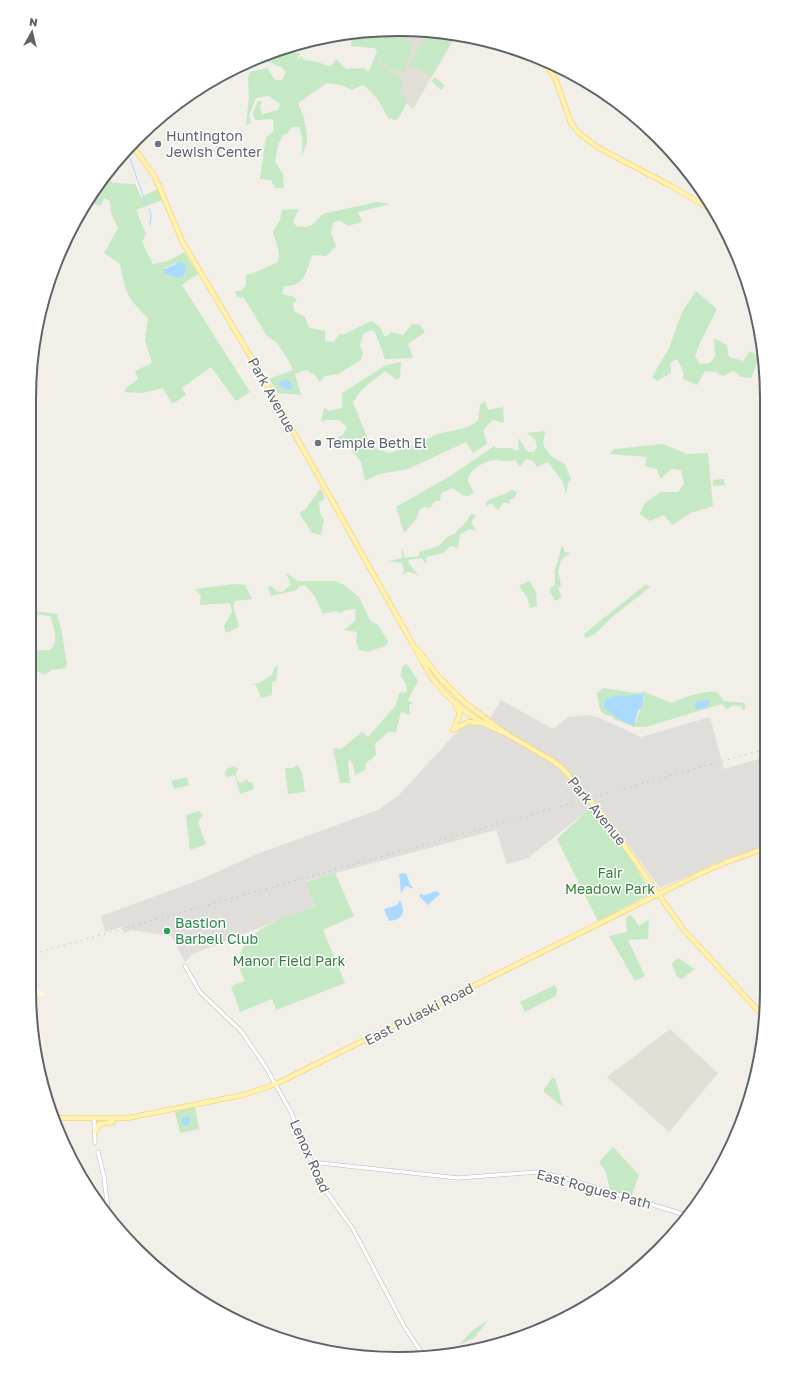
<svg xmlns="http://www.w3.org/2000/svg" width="796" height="1388" font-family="'Golos Text',sans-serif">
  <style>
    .commercial { fill: #fef7e0 }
    .industrial { fill: #e0deda }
    .education { fill: #e1ded6 }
    .green { fill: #c5e8c5; fill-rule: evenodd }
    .water { fill: #aadaff }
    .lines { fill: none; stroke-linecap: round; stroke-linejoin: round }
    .stream { stroke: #aadaff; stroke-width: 1 }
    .minor-casing { stroke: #b5b8bc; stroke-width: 4.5 }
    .major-casing { stroke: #f2c960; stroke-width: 5.5 }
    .minor { stroke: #fff; stroke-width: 3.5 }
    .major { stroke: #fff2af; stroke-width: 4.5 }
    .rail { stroke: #b6b7b8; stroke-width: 1; stroke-dasharray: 1 5; stroke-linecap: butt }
    .worship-dot { fill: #6b7280; stroke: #fff; stroke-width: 1.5 }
    .leisure-dot { fill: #2e9e5b; stroke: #fff; stroke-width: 1.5 }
    .labels { text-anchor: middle; stroke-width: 3; stroke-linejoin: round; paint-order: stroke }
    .worship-label { font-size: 14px; fill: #5b616d; stroke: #fff; text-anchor: start }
    .street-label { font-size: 14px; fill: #5f6368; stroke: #fff }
    .park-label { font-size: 14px; fill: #348238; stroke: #fff }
    .leisure-label { font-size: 14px; fill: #27864d; stroke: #fff; text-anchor: start }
    .rim { fill: none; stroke: #5f6368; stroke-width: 2 }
  </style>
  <rect width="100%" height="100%" fill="#f1efe8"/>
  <path class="commercial" d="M29,981L46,995L30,999Z
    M39,1024L45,1051L39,1053L35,1025Z"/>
  <path class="industrial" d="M501,700L553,729L568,717L588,715L600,718L641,737L710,717L724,769L766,757V846L726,859L660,888L597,803L528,858L507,864L496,830L306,881L315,906L193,954L185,962L171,936L132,930L124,933L122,927L105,932L101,916L199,880L257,854L378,810L399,795L471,717L486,725Z"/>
  <path class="education" d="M398,29L456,36L413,109L372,70L380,48L364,47L365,32Z
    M670,1029L718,1073L669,1132L607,1077Z"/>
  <path class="green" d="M382,31L381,44H376L381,46L384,35L413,42L404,72C395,72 388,68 380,62V57L378,63L403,79L400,93L407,102L400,116L396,120L388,118C383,107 373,90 362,85L352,90L341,85L327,83L298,103C303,113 307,127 307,139C307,144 304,150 302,155V136L299,127H292L287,134L283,135L278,145L275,162L283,174L284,188H275L271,180L260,179L266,137L274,131L273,119L255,120L253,113L258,101H262L260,107L262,114L278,110L280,104L269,96L256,98L249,115L251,123L246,125L249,97L248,77L250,72L267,68L275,80H282L286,72L281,67L269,62L245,69L256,62V57L278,51L284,53H300L297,60L302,56L303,59C308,61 312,61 317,62C322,63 325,66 331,66L336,59L346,69L363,68L369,71L377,51L375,48L351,46L352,34L365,32L366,40L368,41L369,32Z
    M429,32L442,33L453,39L431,76L410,64Z
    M305,42L317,44L305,48L293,46Z
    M435,77L445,86L441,90L431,81Z
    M103,178L114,183L135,184L141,197L158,189L162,200L136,210L146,234L142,242L153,264L168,261L184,252L198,274L182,285L250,392L236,401L211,367L182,388L186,395L172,404L163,388L142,393L125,392L126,388L138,379L135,371L152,363L145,340L148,318C126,297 126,293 120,264L104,253L118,228L111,213L110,201L104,198L101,206L87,201L91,193ZM176,263L174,278L164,268Z
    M377,202L391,204L358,212L362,222L348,226L339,220L333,223L331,233L336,246L326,256L312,255C306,272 305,287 284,286L282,294L294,297L297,300L293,303L294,311L305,317L309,328L325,331V341L334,342L339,334H345L371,321L380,327L385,337L392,332L403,335L412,324L420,325L425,332L408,344L413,358L385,359L375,332L371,330L363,334L360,345L363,353L361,360L338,374L325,376L320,382L315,375L306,370L295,374L301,395L278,393L269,379L293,370L289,361L277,343L267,336L244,298L237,297L235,291H240L246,286V275L254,273L278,262L279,252L273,232L280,220L282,210L299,209L293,221L296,226C316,230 313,219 326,213Z
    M696,291L717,309L700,343L695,356L700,364L710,363L715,357L714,338L727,345L729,357L743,361L750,351L760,357L751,378L741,377L734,371L723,376L716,372L705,371L697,385L683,379V371L677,359L670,363L671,373L657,381L652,377L669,348L682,312Z
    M401,362L400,377L397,380L385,371C373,381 359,389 353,403L368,439L377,449L389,453L412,446L438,434L468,427L478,421L480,405L485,401L488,410L503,407L504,423L493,420L483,430L487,444L473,453L466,442L408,469L379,474L365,481L361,462L348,446L336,449L337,438L343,435L347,427L339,420H326L321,422L324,408L329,411L342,408V393L386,365Z
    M545,431L543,445L552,457L565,464L571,479L568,482L566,495L563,482L548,462L537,467L533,461L526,459L520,467L515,460C507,462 504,461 497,460C486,460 468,469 468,481C469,484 472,489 474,492L468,496L462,495L453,488L441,493L440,501H435L430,508L424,507L419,510L417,518L404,533L396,507L452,475L494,446L496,448H511L516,451L519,449L518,438L528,452H534L537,447L535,439L527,433Z
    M663,444L687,454L708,453L713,506L691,513L672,525L664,515L650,521L640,514L644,504L660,492H678L684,484L681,470L672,469L660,479L657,469L645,466L647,457L610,454L614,449Z
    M724,479L725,485L713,486V480Z
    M320,489H321L325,499L319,502L320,513L324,520L321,535L312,533L299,513L306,509Z
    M512,490L517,492L515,497L510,500V504L504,502L498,510L491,503L486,507V502C495,496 503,496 512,490Z
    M471,514L476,515L471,522L476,531L470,529L460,534L458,548L451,546L443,553L426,557L427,564L421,558L409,560L408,562L419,576L414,573L407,572L402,575L404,571L402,563L389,561L402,558V548L405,558L419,556V552L439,546L447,537L454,534L466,522Z
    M562,545L565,552L570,553L561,560L558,571L561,585L558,589L562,597L555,601L550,591V588L555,585V570Z
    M286,573L298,581H335L344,585L359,597L370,620L378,625L388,641L387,645L368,652L359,650L356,642L357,632L344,630L355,621L356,609L346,610L340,613L336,611L323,614L315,597L305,585L298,587L297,590L271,596L268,588L269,585L277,591L282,592L291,585Z
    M529,581L536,592L537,606L530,608L527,597L519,586Z
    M235,584L245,585L252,599L235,601L233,605L239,627L226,633L224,626L232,612L230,603L200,605L201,595L194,589Z
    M646,584L650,587L611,618L595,634L586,638L584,634Z
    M32,611L57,614L62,633L67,665L65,668L51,670L44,675L37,671L33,659H29V652L42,650H50C59,643 54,626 50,616L35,614Z
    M407,664L418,681C415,688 410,694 408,701L413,703L409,705L410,715L401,712L396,732H388L375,744L376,755L366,763L365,770L355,775L353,765L350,759L348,762L350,783H340L333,748L341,749L362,732L368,737L396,705L399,693L407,692L406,684L401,677L402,667Z
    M278,666L276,681L272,682V695L261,698L256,685H250L259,683L272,675L274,668Z
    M603,688L636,693L644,692L672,703C679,698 711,688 718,693C720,695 722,699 724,701L745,703V710H742V707L734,705L727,709L722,704L718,705L646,727H634L614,719L613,717L604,714L600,710L597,693ZM641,694L645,696L636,722L616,716L604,704L608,698Z
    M298,765L302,772L305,792L288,794L285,768H292Z
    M235,766L238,769L236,773L237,781L242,783L247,779L248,782H252L254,789L240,794L235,775L227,777L225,774L226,769Z
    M187,777L189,785L174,789L171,781Z
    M593,808L630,858L651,892L648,895L598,921L557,839L589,809Z
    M199,811L203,815L198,822L206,844L190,850L186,815Z
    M335,873L354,916L323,930L345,983L276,1010L272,999L240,1012L231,986L245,981C243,976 240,971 240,966C235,929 289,917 315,906L306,882Z
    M631,915L639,926L649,919L648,939L628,940L645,976L635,981L609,936L627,932L626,918Z
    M678,958L695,969L682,979L677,977L672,963Z
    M555,985L557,990L556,996L525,1012L520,1002Z
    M552,1078H555L563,1107L544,1092V1089Z
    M195,1107L199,1129L180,1133L175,1112Z
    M613,1147L639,1175L631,1197L610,1190L606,1172L599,1162Z
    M488,1320L474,1338L459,1345L473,1330Z"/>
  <path class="water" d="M181,262L184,264L186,269L183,276C176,279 167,276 162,270Z
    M286,379L290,382L293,389L287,390L279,385V383Z
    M644,694L642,707L638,711L634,725C621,723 614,715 604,708L605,700L612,697Z
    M708,700L710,702C707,708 699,711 694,707L698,701Z
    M406,873L410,884L414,889L406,886L401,893L399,874Z
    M436,891L440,894L428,905L419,896L420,894L425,895Z
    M400,900C406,912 403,920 389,921L384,909L397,905Z
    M181.5 1121a4.5 4.5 0 1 1 9 0a4.5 4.5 0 1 1-9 0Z"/>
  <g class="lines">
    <path class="stream" d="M130,158C135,174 141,189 147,206
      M149,209L151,215L150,225"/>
    <defs>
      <path id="minor" d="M185,966L200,992L241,1031L265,1066L291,1112L320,1183L353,1229L404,1326L423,1355
        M94,1119L95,1143
        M98,1152L104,1177L109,1218
        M311,1162L458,1178L536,1172L561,1177L686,1215"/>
      <path id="major" d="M541,58L555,78L571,123L579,133L597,147L671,186L717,213
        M131,144L155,177L182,241L261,374L430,675C448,701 475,722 505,733
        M417,649L440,678L464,702L505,733L553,761L563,769L605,818L683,929L765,1018
        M455,729L468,722L481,723
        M453,730L460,714L456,707
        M54,1118H128L243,1095L276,1084L697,875L724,863L766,848
        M96,1131L99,1124L113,1122"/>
    </defs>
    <use href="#minor" class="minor-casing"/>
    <use href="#major" class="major-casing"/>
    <use href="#minor" class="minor"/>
    <use href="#major" class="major"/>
    <path class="rail" d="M29,955L766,749"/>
  </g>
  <g class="worship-dot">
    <circle cx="158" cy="144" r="4"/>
    <circle cx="318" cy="443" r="4"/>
  </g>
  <circle class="leisure-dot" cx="167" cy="931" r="4"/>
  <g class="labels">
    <g class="worship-label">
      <text x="166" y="141">Huntington<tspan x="166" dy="16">Jewish Center</tspan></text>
      <text x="326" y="448">Temple Beth El</text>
    </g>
    <g class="street-label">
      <text transform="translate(272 395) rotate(61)" y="5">Park Avenue</text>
      <text transform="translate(597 811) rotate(51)" y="5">Park Avenue</text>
      <text transform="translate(419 1014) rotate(-27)" y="5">East Pulaski Road</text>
      <text transform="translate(310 1156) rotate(66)" y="5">Lenox Road</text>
      <text transform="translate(594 1189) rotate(15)" y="5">East Rogues Path</text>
    </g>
    <g class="park-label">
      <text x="610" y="878">Fair<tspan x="610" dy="16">Meadow Park</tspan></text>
      <text x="289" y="966">Manor Field Park</text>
    </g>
    <g class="leisure-label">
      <text x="175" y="928">Bastion<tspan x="175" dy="16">Barbell Club</tspan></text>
    </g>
  </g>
  <path d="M0 0H796V1388H0ZM398 36H398A362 362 0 0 1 760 398V990A362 362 0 0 1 398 1352H398A362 362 0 0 1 36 990V398A362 362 0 0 1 398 36Z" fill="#fff" fill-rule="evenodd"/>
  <path class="rim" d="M398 36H398A362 362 0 0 1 760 398V990A362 362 0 0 1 398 1352H398A362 362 0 0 1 36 990V398A362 362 0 0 1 398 36Z"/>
  <g transform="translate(32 32) rotate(8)" stroke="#ffffff" stroke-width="3" paint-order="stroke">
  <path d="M0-3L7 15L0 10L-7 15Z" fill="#5f6368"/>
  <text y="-6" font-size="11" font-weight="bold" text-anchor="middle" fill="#5f6368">N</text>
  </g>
</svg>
